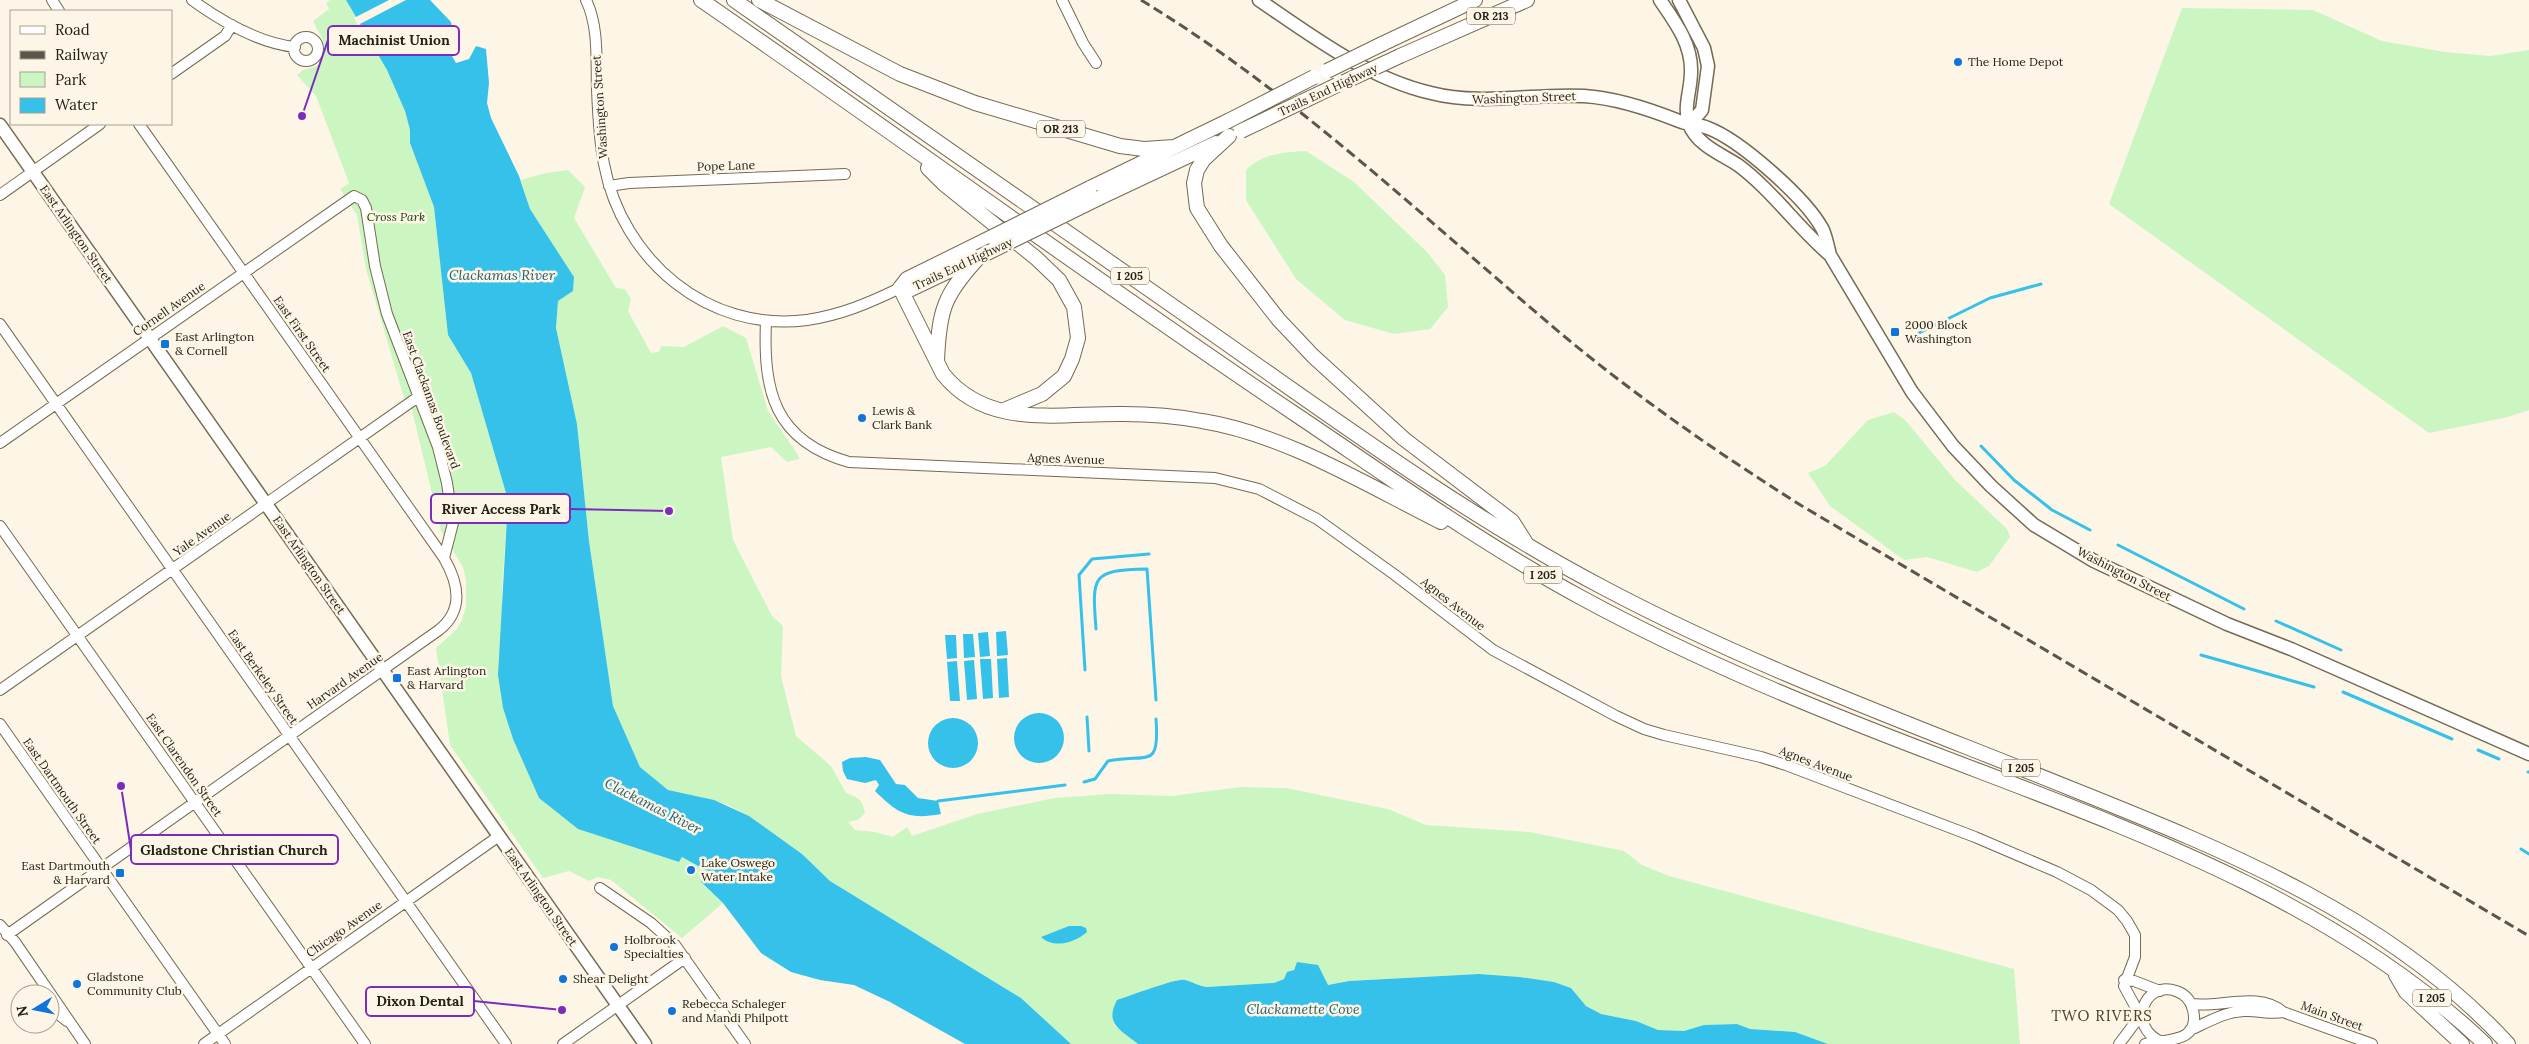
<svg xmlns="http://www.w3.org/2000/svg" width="2529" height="1044" font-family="Lora,serif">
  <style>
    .green { fill: #ccf6c1 }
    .water { fill: #35c1ea }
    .pier { fill: #fdf5e6 }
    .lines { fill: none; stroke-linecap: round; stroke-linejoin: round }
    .stream { stroke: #35c1ea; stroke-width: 3 }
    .minor-casing { stroke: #756a53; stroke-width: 12 }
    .major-casing { stroke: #756a53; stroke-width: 15 }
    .highway-casing { stroke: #756a53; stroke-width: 16 }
    .minor { stroke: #fff; stroke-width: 10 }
    .major { stroke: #fff; stroke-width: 12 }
    .highway { stroke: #fff; stroke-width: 14 }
    .rail { stroke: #5b564b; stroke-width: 3; stroke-dasharray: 10 5; stroke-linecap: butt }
    .highway-bridge-casing { stroke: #756a53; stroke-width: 16; stroke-linecap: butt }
    .highway-bridge { stroke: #fff; stroke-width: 14 }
    .poi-dot { fill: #0f74dc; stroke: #fdf5e6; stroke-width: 2 }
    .labels { text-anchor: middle; stroke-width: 5; stroke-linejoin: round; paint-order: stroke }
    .shield { fill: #fdf5e6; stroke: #666155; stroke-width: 1 }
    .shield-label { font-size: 11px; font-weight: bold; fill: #252117 }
    .poi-label { font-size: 12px; fill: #252117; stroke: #fdf5e6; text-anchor: start }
    .street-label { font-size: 12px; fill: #252117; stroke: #fdf5e6 }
    .park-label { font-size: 12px; font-style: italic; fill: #174008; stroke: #fdf5e6 }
    .water-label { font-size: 14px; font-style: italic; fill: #295e70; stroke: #fdf5e6 }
    .quarter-label { font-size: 15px; letter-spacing: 1px; fill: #4c412b; stroke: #fdf5e6 }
    .leader { fill: none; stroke: #7b2cbf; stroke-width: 2 }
    .callout-dot { fill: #7b2cbf; stroke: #fdf5e6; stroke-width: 2 }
    .callout { fill: #fdf5e6; stroke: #7b2cbf; stroke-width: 2 }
    .callout-label { font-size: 14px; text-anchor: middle; font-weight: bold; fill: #252117 }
  </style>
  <rect width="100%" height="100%" fill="#fdf5e6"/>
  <path class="green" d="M330,0H346L387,70L405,111L410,130V143L434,207L448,335L471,373L508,500L502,589L503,708L513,739L539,798L578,829L679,862L682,857L707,871L701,883L723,903L682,938L611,880L598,877L589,881L569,871L543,878L450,745L436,648L456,630L462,620L466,606V580L463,567L441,531L412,410L404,398L366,269L357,215L340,189L349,183L316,96L297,75L303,70L317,66C333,51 321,38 313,21L329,9L326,3Z
    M2182,8L2313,10L2382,41L2445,52L2490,56L2529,50V410L2508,417L2429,433L2109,204Z
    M1306,151L1354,182L1427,252L1445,275L1448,307L1430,329L1394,334L1345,320L1296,279L1246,200V170C1262,154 1284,152 1306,151Z
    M568,170L585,187L574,218L616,288L625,289L631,299L628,311L651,353L658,352L662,346L684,347L723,326L746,338L768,411L798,455L799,459L787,462L771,447L721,457L733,540L772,616L783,626L781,676L796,736L831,766L846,793C858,797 863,800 865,813L858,820L848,822L855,830L875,832L893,837L907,827L912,836L977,814L1054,798L1110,794L1172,796L1241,787L1286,788L1388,809L1426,825L1529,832L1624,851L1642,865L1669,876L2014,969L2020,1044H1828L1795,1032L1750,1029L1737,1024L1704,1025L1684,1031L1658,1030L1636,1021L1601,1014L1586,1006L1571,988L1554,982L1520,977L1479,974L1349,981L1328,985L1297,962C1293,973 1286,979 1274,983L1207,987C1198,986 1193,982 1185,980C1177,978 1130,996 1117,1000L1114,1025L1138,1044H1071L1021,998L830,881L802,854L749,816L726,804L668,790L640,767L613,706L589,541L577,424L556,328L558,301L573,291L574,277L530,209L521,180L546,173Z
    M1894,412L1906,421L1954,479L2007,529L2010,537L1989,566L1977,572L1927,557L1904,560L1830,506L1808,473L1825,466L1868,420Z"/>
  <path class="water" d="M346,0H430L451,22L456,47L452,56L456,63L469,59L476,46L486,49L489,83L487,103L491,118L519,176L530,209L574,277L573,291L558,301L556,328L577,424L589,541L613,706L640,767L668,790L714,800L749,816L802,854L830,881L1021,998L1071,1044H965L890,1002L854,985L820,980L791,972L761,953L723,903L701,882L707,871L682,857L679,862L578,829L539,798L513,739L503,708L498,675L508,500L471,373L448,335L434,207L410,143V130L405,111L387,70Z
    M1006,631L1008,655L997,656L996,632Z
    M988,632L990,656L980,657L978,633Z
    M963,634H973L975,657L964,658Z
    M945,635H956L957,658L947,659Z
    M1007,658L1009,697L999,698L997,659Z
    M980,659H991L993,698L983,699Z
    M974,660L977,699L967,700L964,661Z
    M957,661L960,701H950L947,662Z
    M1014 738a25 25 0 1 1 50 0a25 25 0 1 1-50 0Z
    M928 743a25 25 0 1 1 50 0a25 25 0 1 1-50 0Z
    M866,757L880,760L896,784L905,785L918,798L938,801L941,814C909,820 898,814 875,791L879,785L876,780L865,783L847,779L843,771L842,762L850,758Z
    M1069,926H1081L1086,928L1087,932C1074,943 1054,949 1041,937Z
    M1297,962L1318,965L1328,985L1349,981L1479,974L1520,977L1554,982L1571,988L1586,1006L1601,1014L1636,1021L1658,1030L1684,1031L1704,1025L1737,1024L1750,1029L1795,1032L1828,1044H1138C1121,1030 1104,1024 1117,1000C1130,996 1176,978 1185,980C1193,982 1198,986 1207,987L1274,983L1284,979L1287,972L1294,970Z"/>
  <path class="pier" d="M389,0H406L358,25L354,18Z"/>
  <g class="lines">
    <path class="stream" d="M1919,333L1990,298L2041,284
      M1981,446L2014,480L2052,510L2090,530
      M2118,545L2244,609
      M2276,621L2341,650
      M1096,629C1092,576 1091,570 1147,569L1156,700
      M2201,655L2314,687
      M1085,670L1079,575L1092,559L1149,554
      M2343,692L2452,739
      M1087,717L1089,751
      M2478,750L2499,759
      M2528,772H2529
      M1084,782L1095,779L1108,761C1147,753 1160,771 1156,719
      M938,801L1065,785
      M2521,849L2529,854"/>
    <defs>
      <path id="minor" d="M52,0L59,11
        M192,0C221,21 258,43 295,47
        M586,0C599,27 596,60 597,89C598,114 599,140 604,164C622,260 708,333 807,320C841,315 869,303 900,288
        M1062,0L1083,43L1096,63
        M294 49a12 12 0 1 1 24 0a12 12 0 1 1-24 0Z
        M171,74L225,36L232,25
        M609,186L629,183L845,174
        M0,195L100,124
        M766,321C763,391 774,441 849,462L1215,478L1259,489L1317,519L1395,575L1493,650L1616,716L1644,729L1664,735L1761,757L1786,765L1975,837L2057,872L2091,890L2118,910L2127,921L2135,935V957L2124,986L2136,1008L2142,1012
        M0,324L506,1044
        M0,443L354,196L362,200L366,208L375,266L387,314L438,447L447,483L453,523L444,558
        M0,526L365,1044
        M0,690L418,397
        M0,724L225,1044
        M600,888L651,923L675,945L745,1044
        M0,925L15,942L85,1044
        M7,935L439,630C464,610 459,584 444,558L139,124
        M2124,980L2134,981L2160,991
        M50,1004L57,1013L67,1021
        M2192,1004C2220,1008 2259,991 2283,1012L2372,1044
        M2190,1030C2208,1022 2224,1012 2244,1011C2258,1010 2270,1015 2283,1012
        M204,1044L499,836
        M563,1044L685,958
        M2119,1044L2134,1024L2142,1018
        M2145,1044C2164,1039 2201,1044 2193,1010C2191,1001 2185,994 2176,991C2143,980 2127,1028 2162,1042"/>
      <path id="major" d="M1259,0C1312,36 1367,78 1431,93C1482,106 1532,93 1584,96C1617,98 1649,109 1679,121C1688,125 1699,124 1708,128C1740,140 1807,199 1823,230C1826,237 1828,247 1830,255L1912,392L1953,446L1991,486L2034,525L2094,561L2227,624L2291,649L2529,754
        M1660,0C1675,22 1692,44 1691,72C1691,90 1683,107 1689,124C1697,145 1721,154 1738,165C1773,191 1797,227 1830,255
        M1679,0L1704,48L1708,66L1702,110L1689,125
        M0,125L645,1044"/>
      <path id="highway" d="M701,0C901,138 1098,282 1301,418C1393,480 1484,545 1582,598C1698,661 1821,711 1945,758C2133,830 2336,902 2485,1044
        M734,0C891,109 1047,218 1203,327C1333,418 1463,514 1604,588C1755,668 1914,725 2072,789C2227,851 2393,918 2508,1044
        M759,0L900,74L975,103L1120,146L1144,149L1174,147
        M1382,44L1475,0
        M1400,56L1527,0
        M1229,136L1204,159L1197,170L1194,183L1197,208L1221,246L1279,320L1313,356L1404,439L1512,521L1526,543
        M928,168L944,184L1036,258L1059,280L1074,307L1078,338L1072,359L1064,376L1042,394L1004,410
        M1090,188L1228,121
        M1101,197L1216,143
        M900,288L943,374C988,430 1059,413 1123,414C1149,414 1176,416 1202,421C1284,434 1367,485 1441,522
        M900,288L907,279L992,237
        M900,288L909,290L972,260
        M937,361C939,309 944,295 979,257
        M2396,975L2406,992L2462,1044"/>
    </defs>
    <use href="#minor" class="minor-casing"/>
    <use href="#major" class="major-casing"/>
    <use href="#highway" class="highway-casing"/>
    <use href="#minor" class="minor"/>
    <use href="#major" class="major"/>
    <use href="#highway" class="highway"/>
    <path class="rail" d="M1141,0C1287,89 1409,204 1538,314C1621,386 1710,448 1802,506L2529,936"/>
    <defs>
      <path id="highway-bridge" d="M1327,71L1382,44
        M1344,82L1400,56
        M1228,121L1314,77
        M1241,131L1337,85
        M992,237L1090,188
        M979,257L1101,197"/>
    </defs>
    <use href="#highway-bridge" class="highway-bridge-casing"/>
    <use href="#highway-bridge" class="highway-bridge"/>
  </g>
  <g class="poi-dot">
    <circle cx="1958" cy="62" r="5"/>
    <rect x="1890" y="327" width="10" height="10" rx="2.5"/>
    <rect x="160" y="339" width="10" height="10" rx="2.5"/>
    <circle cx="862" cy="418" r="5"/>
    <rect x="392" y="673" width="10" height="10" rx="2.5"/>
    <circle cx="691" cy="870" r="5"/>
    <rect x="115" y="868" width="10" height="10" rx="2.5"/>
    <circle cx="614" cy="947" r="5"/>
    <circle cx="563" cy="979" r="5"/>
    <circle cx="77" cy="984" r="5"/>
    <circle cx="672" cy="1011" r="5"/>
  </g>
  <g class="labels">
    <g class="shield">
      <rect x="1467" y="7.5" width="48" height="17" rx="4"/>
      <rect x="1037" y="120.5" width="48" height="17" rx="4"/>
      <rect x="1111" y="267.5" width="38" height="17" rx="4"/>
      <rect x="1524" y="566.5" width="38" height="17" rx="4"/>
      <rect x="2002" y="759.5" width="38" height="17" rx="4"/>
      <rect x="2413" y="989.5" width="38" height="17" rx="4"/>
    </g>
    <g class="shield-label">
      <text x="1491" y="20">OR 213</text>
      <text x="1061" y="133">OR 213</text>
      <text x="1130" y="280">I 205</text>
      <text x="1543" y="579">I 205</text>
      <text x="2021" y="772">I 205</text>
      <text x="2432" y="1002">I 205</text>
    </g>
    <g class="poi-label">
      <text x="1968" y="66">The Home Depot</text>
      <text x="1905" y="329">2000 Block<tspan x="1905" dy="14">Washington</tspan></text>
      <text x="175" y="341">East Arlington<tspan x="175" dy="14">&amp; Cornell</tspan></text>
      <text x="872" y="415">Lewis &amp;<tspan x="872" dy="14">Clark Bank</tspan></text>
      <text x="407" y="675">East Arlington<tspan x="407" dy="14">&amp; Harvard</tspan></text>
      <text x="701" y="867">Lake Oswego<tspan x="701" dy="14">Water Intake</tspan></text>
      <text x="110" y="870" text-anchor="end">East Dartmouth<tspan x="110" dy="14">&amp; Harvard</tspan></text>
      <text x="624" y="944">Holbrook<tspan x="624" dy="14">Specialties</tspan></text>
      <text x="87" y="981">Gladstone<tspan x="87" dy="14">Community Club</tspan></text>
      <text x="573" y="983">Shear Delight</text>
      <text x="682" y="1008">Rebecca Schaleger<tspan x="682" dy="14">and Mandi Philpott</tspan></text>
    </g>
    <g class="street-label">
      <text transform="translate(1328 90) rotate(-25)" y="4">Trails End Highway</text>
      <text transform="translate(1524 98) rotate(-2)" y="4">Washington Street</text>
      <text transform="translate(600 107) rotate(-94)" y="4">Washington Street</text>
      <text transform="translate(726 166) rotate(-2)" y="4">Pope Lane</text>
      <text transform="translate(76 234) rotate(55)" y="4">East Arlington Street</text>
      <text transform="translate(963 264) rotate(-25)" y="4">Trails End Highway</text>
      <text transform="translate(169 309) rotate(-35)" y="4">Cornell Avenue</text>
      <text transform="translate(302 334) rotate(55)" y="4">East First Street</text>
      <text transform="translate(431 400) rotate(70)" y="4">East Clackamas Boulevard</text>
      <text transform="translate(1066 459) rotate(2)" y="4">Agnes Avenue</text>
      <text transform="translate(202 534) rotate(-35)" y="4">Yale Avenue</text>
      <text transform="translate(309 565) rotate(55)" y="4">East Arlington Street</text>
      <text transform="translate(2124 574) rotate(27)" y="4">Washington Street</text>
      <text transform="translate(1453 604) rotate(38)" y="4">Agnes Avenue</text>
      <text transform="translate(263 677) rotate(55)" y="4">East Berkeley Street</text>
      <text transform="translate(345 681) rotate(-35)" y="4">Harvard Avenue</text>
      <text transform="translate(1816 764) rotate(21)" y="4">Agnes Avenue</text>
      <text transform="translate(184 765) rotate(55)" y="4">East Clarendon Street</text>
      <text transform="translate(62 791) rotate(55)" y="4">East Dartmouth Street</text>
      <text transform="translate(541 897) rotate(55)" y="4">East Arlington Street</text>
      <text transform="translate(344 929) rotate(-35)" y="4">Chicago Avenue</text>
      <text transform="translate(2332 1016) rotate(20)" y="4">Main Street</text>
    </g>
    <g class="park-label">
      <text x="396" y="221">Cross Park</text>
    </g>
    <g class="water-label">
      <text x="502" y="280">Clackamas River</text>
      <text transform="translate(653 806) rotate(27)" y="5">Clackamas River</text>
      <text x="1303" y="1014">Clackamette Cove</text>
    </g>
    <g class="quarter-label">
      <text x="2102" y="1021">TWO RIVERS</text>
    </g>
  </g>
  <path class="leader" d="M302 116L328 40M669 511L570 509M121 786L131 850M562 1010L474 1001"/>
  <g class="callout-dot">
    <circle cx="302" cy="116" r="5"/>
    <circle cx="669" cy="511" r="5"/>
    <circle cx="121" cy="786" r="5"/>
    <circle cx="562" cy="1010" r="5"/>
  </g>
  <g class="callout">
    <rect x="328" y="26" width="131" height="29" rx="5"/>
    <rect x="431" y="494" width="139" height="29" rx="5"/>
    <rect x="131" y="835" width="207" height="29" rx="5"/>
    <rect x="366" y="987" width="108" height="29" rx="5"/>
  </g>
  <g class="callout-label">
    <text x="394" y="45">Machinist Union</text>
    <text x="501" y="514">River Access Park</text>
    <text x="234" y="855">Gladstone Christian Church</text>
    <text x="420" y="1006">Dixon Dental</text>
  </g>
  <rect x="10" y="10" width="162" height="115" fill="#fdf5e6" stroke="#a7a093"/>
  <rect x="20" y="26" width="25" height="8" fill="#ffffff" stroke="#a7a093"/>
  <text x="55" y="35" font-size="15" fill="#252117">Road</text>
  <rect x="20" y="51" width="25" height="8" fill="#5b564b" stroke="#a7a093"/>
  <text x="55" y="60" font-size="15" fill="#252117">Railway</text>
  <rect x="20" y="72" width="25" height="15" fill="#ccf6c1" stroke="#a7a093"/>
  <text x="55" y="85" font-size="15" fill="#252117">Park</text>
  <rect x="20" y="98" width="25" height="15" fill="#35c1ea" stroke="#a7a093"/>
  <text x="55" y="110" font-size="15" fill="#252117">Water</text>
  <g transform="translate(35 1009) rotate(260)"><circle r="24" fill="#fdf5e6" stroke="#a7a093"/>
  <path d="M0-4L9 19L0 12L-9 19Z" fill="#0f74dc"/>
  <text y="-8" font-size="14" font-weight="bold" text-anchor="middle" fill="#252117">N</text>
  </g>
</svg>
